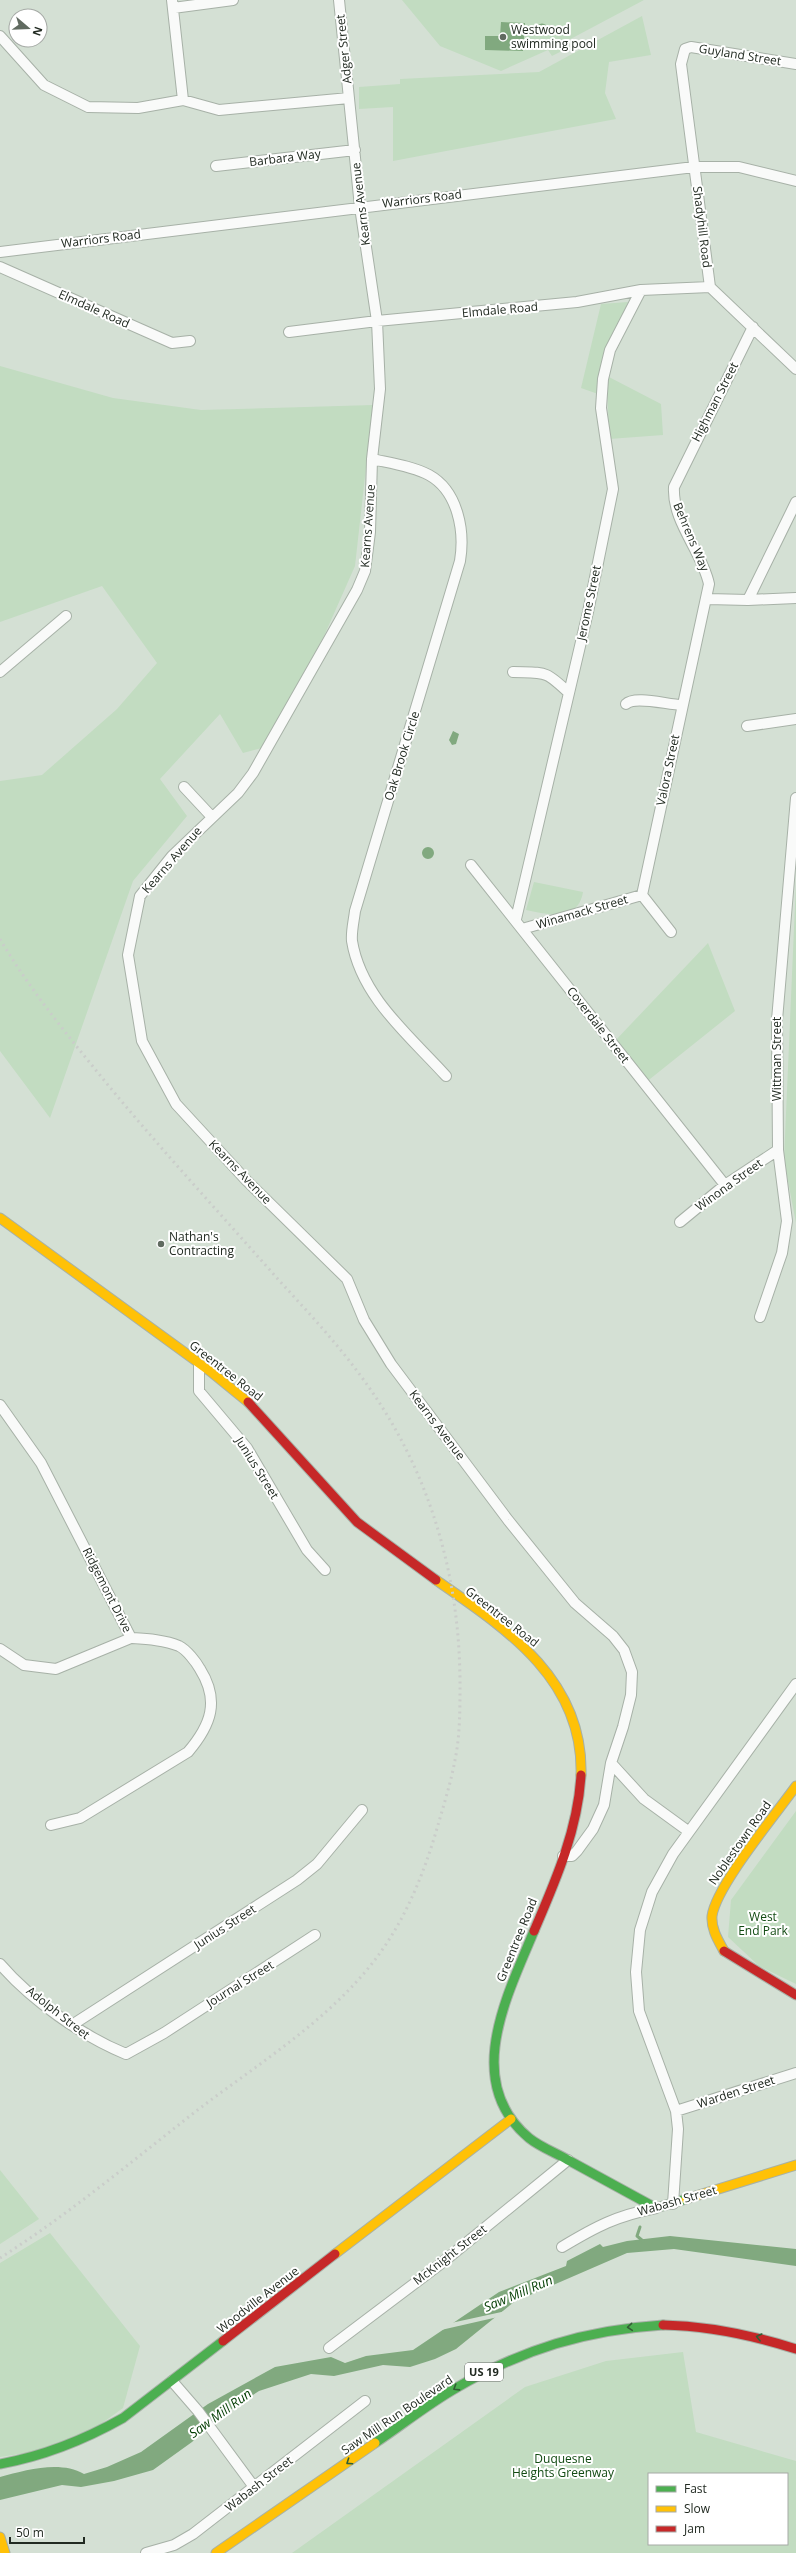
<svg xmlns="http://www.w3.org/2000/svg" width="796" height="2553" font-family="'Open Sans',sans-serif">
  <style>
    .green { fill: #c2dcc1; fill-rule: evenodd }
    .water { fill: #81a97f }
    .pier { fill: #d4e0d4 }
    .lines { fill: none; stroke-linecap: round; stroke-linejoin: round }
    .stream { stroke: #81a97f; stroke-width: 3 }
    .street-casing { stroke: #a7b1a7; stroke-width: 12 }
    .fast-casing { stroke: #a7b1a7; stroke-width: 11 }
    .slow-casing { stroke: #a7b1a7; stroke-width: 11 }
    .jam-casing { stroke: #a7b1a7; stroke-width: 11 }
    .street { stroke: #f9faf9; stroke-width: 10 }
    .fast { stroke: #4caf50; stroke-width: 9 }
    .slow { stroke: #ffc107; stroke-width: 9 }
    .jam { stroke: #c62828; stroke-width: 9 }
    .rail { stroke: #cacdca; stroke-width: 3; stroke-dasharray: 2 4; stroke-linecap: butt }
    .oneway { stroke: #325f34 }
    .poi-dot { fill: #606a60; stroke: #fff; stroke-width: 1.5 }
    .labels { text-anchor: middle; stroke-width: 4; stroke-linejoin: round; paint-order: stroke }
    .shield { fill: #fff; stroke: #646a64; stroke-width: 1 }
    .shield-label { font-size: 11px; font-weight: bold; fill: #212a21 }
    .poi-label { font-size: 12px; fill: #212a21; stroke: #fff; text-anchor: start }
    .street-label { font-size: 12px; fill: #212a21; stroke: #fff }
    .park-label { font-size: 12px; fill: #124b13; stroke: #fff }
    .water-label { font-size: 13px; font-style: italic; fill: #003c01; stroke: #fff }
  </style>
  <rect width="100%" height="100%" fill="#d4e0d4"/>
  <path class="green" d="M402,0H644L563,43L566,49L552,56L548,50L501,71L440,46Z
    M642,16L651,55L609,62L605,93L616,119L393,161V107L359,109V87L400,84V79L539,72Z
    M628,302L606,349L598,394L581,388L601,304Z
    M0,366L113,398L201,410L373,405L355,566L324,636L262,748L243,753L220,714L160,779L187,816L133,881L50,1118L0,1051V781L42,775L117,709L157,663L102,586L0,622Z
    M607,376L661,404L663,435L609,439Z
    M534,882L583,892C578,922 549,915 526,910Z
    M796,882V1223L784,1160Z
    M708,943L735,1011L645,1083L613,1043Z
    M796,1811V1984L759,1966L728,1937L731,1900Z
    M0,2170L39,2219L0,2244Z
    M50,2233L140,2346L123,2408L94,2429L46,2450L0,2457V2263Z
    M683,2352L696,2432L796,2461V2553H292L525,2387L606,2361ZM649,2474H787V2544H649Z"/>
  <path class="water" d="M501,22L525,23L523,51L485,50V36H500Z
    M536.5 29a5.5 5.5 0 1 1 11 0a5.5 5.5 0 1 1-11 0Z
    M453,731L459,734L456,744L452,745L449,740Z
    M422 853a6 6 0 1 1 12 0a6 6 0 1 1-12 0Z
    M670,2236L796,2249V2266L674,2249L627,2253L514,2302L456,2349L435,2359L410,2367L383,2365L334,2376L311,2374L259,2391L215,2420L192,2442L153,2470L114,2481L81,2487L62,2485L0,2500V2477C26,2470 60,2460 84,2474L107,2467L141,2452L208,2404L275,2367L331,2357L345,2363L366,2356L413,2350L499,2292L566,2266L567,2261L600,2244L603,2247L627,2241Z"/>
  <path class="pier" d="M506,2311L498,2317L441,2330L451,2323Z"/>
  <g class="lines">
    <path class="stream" d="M640,2227L637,2236L643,2241"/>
    <defs>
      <path id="street" d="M172,0L183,100
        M339,0L360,207L377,321L380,389L372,459L370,532L365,571L357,590L253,773L238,793L172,856L140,896L128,955L142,1041L176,1104L246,1180L347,1279L364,1320L391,1364L508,1520L575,1603L613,1636L624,1650L632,1672L631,1695L623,1727L611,1763L604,1805L593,1829L577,1851L572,1856H563
        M173,8L233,0
        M0,36L44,85L88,107L138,108L183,100
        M796,64L691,47L685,49L681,64L710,287L796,369
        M183,100L219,110L349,98
        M216,166L355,150
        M0,252L694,167H739L796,181
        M0,267L172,343L190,341
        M289,332L377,321L577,302L641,290L710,287
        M372,459C390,463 412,466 429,475C458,491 465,531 460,561L355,911C354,920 351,932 352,941C361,997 410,1036 446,1076
        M708,599L748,600L796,598
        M748,600L796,502
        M0,672L66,616
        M513,672C546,673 545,670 569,693
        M626,704C635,695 668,705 682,705
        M747,726L796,719
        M184,787L212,817
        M471,865L725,1185
        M642,895L709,584C702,551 672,522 674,487L753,327
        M642,895L671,932
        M516,919L588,612L613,489L601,408L603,379L610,350L641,290
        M522,929L642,895
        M680,1222L725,1185L778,1150
        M760,1317L782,1253L787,1221L778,1150L777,1020L796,798
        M199,1365V1391L247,1448L307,1550L325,1570
        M0,1405L41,1463L131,1638C147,1639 165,1640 179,1646C187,1650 196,1662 200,1669C220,1701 211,1725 188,1752L80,1818L51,1825
        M0,1649L24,1665L56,1669L131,1638
        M611,1763L644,1799L688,1831
        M0,1964C31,2000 82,2036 126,2054L164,2033L315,1935
        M72,2025L297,1880L317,1864L362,1810
        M676,2111L796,2073
        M673,2204L678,2129L676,2111L639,2011L636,1972L640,1930L652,1892L673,1854L796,1684
        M562,2247C597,2226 616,2216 656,2208
        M329,2348L443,2262L568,2160
        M172,2381L198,2411L254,2487
        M146,2553L174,2545L193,2534L365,2401"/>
      <path id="fast" d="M534,1931C507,1996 462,2082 529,2138C540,2147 556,2153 568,2160C597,2176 627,2192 656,2208L686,2199
        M375,2443C402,2425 428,2404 456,2388C523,2349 586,2330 663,2325
        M0,2464C44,2456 84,2440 123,2418L223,2341"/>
      <path id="slow" d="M0,1218L210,1371L248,1402
        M436,1580C507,1629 584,1680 581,1775
        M724,1951C718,1940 711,1929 712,1916C716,1886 776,1814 796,1786
        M686,2199L796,2165
        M335,2254L511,2119
        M0,2537L5,2553
        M216,2553L375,2443"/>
      <path id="jam" d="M248,1402L357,1522L436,1580
        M534,1931C555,1882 578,1830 581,1775
        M724,1951L796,1995
        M663,2325C710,2326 752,2335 796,2349
        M223,2341L335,2254"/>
    </defs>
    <use href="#street" class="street-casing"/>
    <use href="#fast" class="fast-casing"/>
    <use href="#slow" class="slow-casing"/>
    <use href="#jam" class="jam-casing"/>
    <use href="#street" class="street"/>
    <use href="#fast" class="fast"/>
    <use href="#slow" class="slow"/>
    <use href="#jam" class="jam"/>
    <path class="rail" d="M0,939C29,988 64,1031 99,1074C156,1144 217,1210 276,1277C306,1310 337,1343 363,1379C429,1469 460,1574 460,1685C460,1710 460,1736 455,1760C451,1782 444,1804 438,1825C424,1874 405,1921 374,1961C326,2023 256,2065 195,2112C131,2162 69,2214 0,2258"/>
  </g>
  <defs><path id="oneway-chevron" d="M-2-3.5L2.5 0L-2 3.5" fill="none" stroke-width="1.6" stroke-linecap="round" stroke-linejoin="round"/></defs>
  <g class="oneway">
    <use href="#oneway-chevron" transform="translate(630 2327) rotate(175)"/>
    <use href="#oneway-chevron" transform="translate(759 2337) rotate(-166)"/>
    <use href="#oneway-chevron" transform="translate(456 2388) rotate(148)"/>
    <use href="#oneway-chevron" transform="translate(349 2462) rotate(146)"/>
  </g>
  <g class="poi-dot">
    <circle cx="503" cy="37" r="4"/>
    <circle cx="161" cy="1244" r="4"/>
  </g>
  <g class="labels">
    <rect class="shield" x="465" y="2363" width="38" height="18" rx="3"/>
    <g class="shield-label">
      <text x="484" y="2376">US 19</text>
    </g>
    <g class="poi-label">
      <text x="511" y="34">Westwood<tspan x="511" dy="14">swimming pool</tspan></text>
      <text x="169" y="1241">Nathan's<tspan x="169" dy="14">Contracting</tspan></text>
    </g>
    <g class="street-label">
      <text transform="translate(344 49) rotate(-96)" y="4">Adger Street</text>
      <text transform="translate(740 55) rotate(9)" y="4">Guyland Street</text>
      <text transform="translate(285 158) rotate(-7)" y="4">Barbara Way</text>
      <text transform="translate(422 199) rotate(-7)" y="4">Warriors Road</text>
      <text transform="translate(361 204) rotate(-97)" y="4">Kearns Avenue</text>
      <text transform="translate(702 227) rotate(83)" y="4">Shadyhill Road</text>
      <text transform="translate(101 239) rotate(-7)" y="4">Warriors Road</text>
      <text transform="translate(94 309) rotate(24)" y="4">Elmdale Road</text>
      <text transform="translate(500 310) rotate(-5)" y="4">Elmdale Road</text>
      <text transform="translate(715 402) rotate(-63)" y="4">Highman Street</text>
      <text transform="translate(368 526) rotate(-86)" y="4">Kearns Avenue</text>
      <text transform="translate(691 537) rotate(67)" y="4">Behrens Way</text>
      <text transform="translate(589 603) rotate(-78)" y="4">Jerome Street</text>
      <text transform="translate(402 756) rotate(-73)" y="4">Oak Brook Circle</text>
      <text transform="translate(668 770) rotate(-78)" y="4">Valora Street</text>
      <text transform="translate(172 860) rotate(-49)" y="4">Kearns Avenue</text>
      <text transform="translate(582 912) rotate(-16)" y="4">Winamack Street</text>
      <text transform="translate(598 1025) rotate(52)" y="4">Coverdale Street</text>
      <text transform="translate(777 1059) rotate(-90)" y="4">Wittman Street</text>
      <text transform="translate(240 1172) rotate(46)" y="4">Kearns Avenue</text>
      <text transform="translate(729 1185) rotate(-36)" y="4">Winona Street</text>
      <text transform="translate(226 1371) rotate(38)" y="4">Greentree Road</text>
      <text transform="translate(437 1425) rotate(53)" y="4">Kearns Avenue</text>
      <text transform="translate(257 1468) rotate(58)" y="4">Junius Street</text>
      <text transform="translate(107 1590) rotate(63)" y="4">Ridgemont Drive</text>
      <text transform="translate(502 1617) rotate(38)" y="4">Greentree Road</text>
      <text transform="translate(740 1843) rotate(-55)" y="4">Noblestown Road</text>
      <text transform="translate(225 1927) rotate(-33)" y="4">Junius Street</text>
      <text transform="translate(517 1940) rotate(-68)" y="4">Greentree Road</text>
      <text transform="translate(240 1984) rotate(-32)" y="4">Journal Street</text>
      <text transform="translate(58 2013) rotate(38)" y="4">Adolph Street</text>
      <text transform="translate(736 2092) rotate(-18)" y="4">Warden Street</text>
      <text transform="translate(677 2201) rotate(-16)" y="4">Wabash Street</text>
      <text transform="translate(450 2255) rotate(-38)" y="4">McKnight Street</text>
      <text transform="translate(258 2300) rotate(-38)" y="4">Woodville Avenue</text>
      <text transform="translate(397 2415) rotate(-34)" y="4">Saw Mill Run Boulevard</text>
      <text transform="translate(259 2484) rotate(-38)" y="4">Wabash Street</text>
    </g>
    <g class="park-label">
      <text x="763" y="1921">West<tspan x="763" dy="14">End Park</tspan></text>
      <text x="563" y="2463">Duquesne<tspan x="563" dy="14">Heights Greenway</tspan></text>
    </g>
    <g class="water-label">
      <text transform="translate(518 2293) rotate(-23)" y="5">Saw Mill Run</text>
      <text transform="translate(220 2413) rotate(-36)" y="5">Saw Mill Run</text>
    </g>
  </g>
  <rect x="648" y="2473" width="140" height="72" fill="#ffffff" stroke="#a6aaa6"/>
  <rect x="656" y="2486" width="20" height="6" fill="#4caf50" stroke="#a6aaa6"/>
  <text x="684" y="2493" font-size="12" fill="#212a21">Fast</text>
  <rect x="656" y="2506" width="20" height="6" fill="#ffc107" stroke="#a6aaa6"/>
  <text x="684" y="2513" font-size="12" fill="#212a21">Slow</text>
  <rect x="656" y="2526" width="20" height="6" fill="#c62828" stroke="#a6aaa6"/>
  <text x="684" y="2533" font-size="12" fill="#212a21">Jam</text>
  <g transform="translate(28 28) rotate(109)"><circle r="19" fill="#ffffff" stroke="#a6aaa6"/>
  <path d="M0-3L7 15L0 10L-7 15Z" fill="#606a60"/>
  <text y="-6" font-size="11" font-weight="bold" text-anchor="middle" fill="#212a21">N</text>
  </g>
  <path d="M10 2537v6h74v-6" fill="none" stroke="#212a21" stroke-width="2"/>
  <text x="16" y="2537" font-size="12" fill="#212a21" stroke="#ffffff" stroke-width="3" paint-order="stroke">50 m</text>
</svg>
